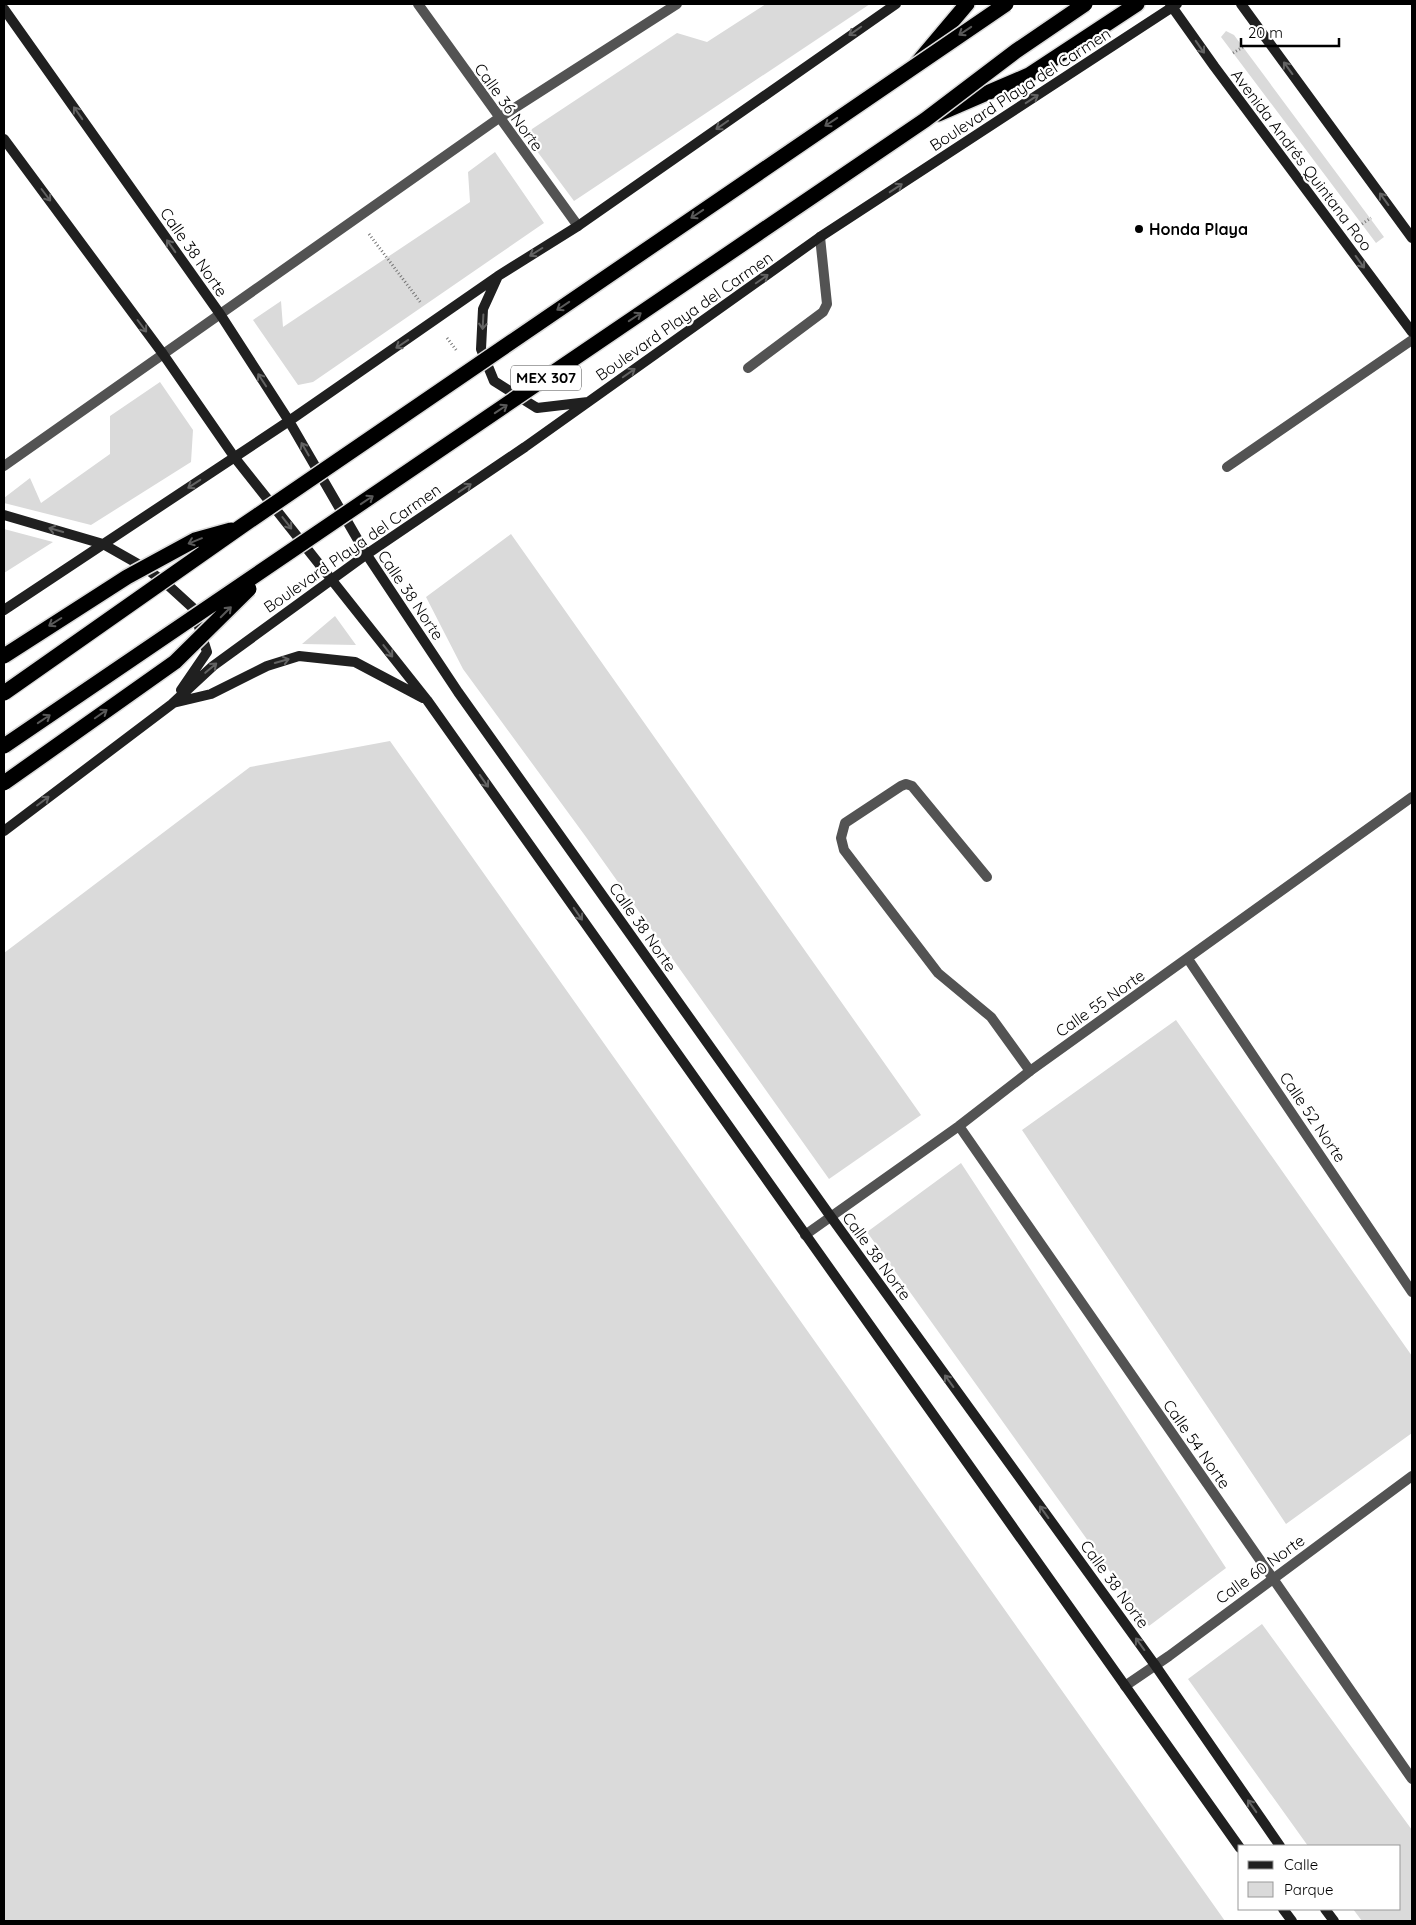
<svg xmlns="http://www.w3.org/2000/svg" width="1416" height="1925" font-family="Quicksand,sans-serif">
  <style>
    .green { fill: #dadada }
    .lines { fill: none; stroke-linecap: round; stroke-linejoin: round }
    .highway-casing { stroke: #dbdbdb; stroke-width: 18 }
    .path { stroke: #757575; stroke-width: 3; stroke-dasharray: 1 2.5; stroke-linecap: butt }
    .lane { stroke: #535353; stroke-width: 10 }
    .street { stroke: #535353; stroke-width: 10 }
    .secondary { stroke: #202020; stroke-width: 10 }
    .highway { stroke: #000; stroke-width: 15 }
    .highway-bridge-casing { stroke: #dbdbdb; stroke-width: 18; stroke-linecap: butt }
    .highway-bridge { stroke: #000; stroke-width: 15 }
    .oneway { stroke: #636363 }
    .oneway2 { stroke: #595959 }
    .poi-dot { fill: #000; stroke: #fff; stroke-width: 2 }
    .labels { text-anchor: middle; stroke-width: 4.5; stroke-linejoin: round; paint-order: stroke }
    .shield { fill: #fff; stroke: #4c4c4c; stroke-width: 1 }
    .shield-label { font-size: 15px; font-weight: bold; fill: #000 }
    .street-label { font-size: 16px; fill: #000; stroke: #fff }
    .poi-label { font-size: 16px; font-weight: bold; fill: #000; stroke: #fff; text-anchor: start }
  </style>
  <rect width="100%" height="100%" fill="#fff"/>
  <path class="green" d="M766,4H870L574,201L528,139L532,129L677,33L707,42Z
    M1226,31L1234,35L1243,47L1384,237L1376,243L1221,37Z
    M495,152L544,223L313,382L298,385L253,320L281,301L283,327L470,202L468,172Z
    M160,382L193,430L191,462L91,525L4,503V498L30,478L41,503L110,454V416Z
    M4,529L53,542L4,573Z
    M511,534L921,1115L829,1179L586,837L463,669L426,597Z
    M335,616L356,645L302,644Z
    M390,741L1225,1921H4V953L250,767Z
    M1176,1020L1412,1356V1433L1286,1524L1022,1130Z
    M961,1163L1226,1568L1149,1626L867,1232Z
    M1262,1624L1412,1830V1921H1362L1353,1909H1400V1846H1308L1188,1679Z"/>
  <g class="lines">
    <defs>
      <path id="highway" d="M918,62L967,4
        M938,114L1029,75L1137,4"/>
    </defs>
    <use href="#highway" class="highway-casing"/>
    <path class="path" d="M1233,53L1243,47
      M1362,224L1371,218
      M369,234L421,303
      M447,338L457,351"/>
    <path class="lane" d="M748,368L823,312L827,304L820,237
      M1227,467L1412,340
      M987,877L912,786L906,784L901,786L845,823L841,838L844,850L938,973L991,1017L1030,1071"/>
    <path class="street" d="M418,4L578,226
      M4,466L499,118L677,4
      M1188,959L1412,1292
      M959,1126L1412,1779
      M805,1235L959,1126L1030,1071L1412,797
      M1125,1686L1169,1656L1412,1476"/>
    <path class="secondary" d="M1170,4L1214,66L1412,332
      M1241,4L1412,238
      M4,9L220,314L289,421L365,552L458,692L831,1217L1155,1665L1280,1846
      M4,139L163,354L235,458L427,700L1240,1848
      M498,276L483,309L481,349L494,381L537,408L588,402
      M4,515L103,544L147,569L170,587L193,608L207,652L181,690
      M4,610L289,421L498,276L578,226L896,4
      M173,703L211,694L267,666L299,656L355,662L423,698
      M4,831L172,704L213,666L367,554L525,447L820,237L1177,4
      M1283,1909L1292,1921
      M1325,1909L1334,1921"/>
    <use href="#highway" class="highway"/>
    <defs>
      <path id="highway-bridge" d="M4,656L127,577L195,540L231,530
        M4,693L242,526L1006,4
        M4,746L925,120L1016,51L1085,4
        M4,783L175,662L249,589"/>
    </defs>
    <use href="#highway-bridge" class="highway-bridge-casing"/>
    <use href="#highway-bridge" class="highway-bridge"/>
  </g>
  <defs><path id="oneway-shaft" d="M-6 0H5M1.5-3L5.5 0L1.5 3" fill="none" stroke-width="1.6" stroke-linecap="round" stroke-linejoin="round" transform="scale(1.25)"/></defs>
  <g class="oneway">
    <use href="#oneway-shaft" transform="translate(855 31) rotate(145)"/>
    <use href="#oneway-shaft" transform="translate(1200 47) rotate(55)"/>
    <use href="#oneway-shaft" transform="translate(1288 68) rotate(-126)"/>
    <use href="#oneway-shaft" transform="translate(1032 99) rotate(-33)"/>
    <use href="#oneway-shaft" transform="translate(78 113) rotate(-125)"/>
    <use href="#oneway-shaft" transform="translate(722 125) rotate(145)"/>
    <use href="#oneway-shaft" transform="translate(896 188) rotate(-33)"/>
    <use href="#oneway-shaft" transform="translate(46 195) rotate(53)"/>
    <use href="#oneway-shaft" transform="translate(1384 199) rotate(-126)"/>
    <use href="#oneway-shaft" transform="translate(171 246) rotate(-125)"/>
    <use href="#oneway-shaft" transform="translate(536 252) rotate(148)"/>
    <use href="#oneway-shaft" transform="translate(1360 262) rotate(54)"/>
    <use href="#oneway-shaft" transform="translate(762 279) rotate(-35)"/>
    <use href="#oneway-shaft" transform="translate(483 322) rotate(93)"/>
    <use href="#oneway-shaft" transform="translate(142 326) rotate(53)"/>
    <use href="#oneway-shaft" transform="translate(402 344) rotate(146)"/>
    <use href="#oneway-shaft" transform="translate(629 373) rotate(-35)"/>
    <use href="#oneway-shaft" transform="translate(262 380) rotate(-123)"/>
    <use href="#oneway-shaft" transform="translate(305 449) rotate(-120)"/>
    <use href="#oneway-shaft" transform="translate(194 484) rotate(147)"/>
    <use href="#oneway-shaft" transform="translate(465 488) rotate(-34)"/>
    <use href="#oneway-shaft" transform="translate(287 523) rotate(52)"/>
    <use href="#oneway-shaft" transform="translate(56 530) rotate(-164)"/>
    <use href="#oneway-shaft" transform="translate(388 651) rotate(52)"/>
    <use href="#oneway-shaft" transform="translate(282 661) rotate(-16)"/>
    <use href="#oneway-shaft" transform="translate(211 668) rotate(-40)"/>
    <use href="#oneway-shaft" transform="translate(484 781) rotate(55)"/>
    <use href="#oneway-shaft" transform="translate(43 801) rotate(-37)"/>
    <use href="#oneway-shaft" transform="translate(578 914) rotate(55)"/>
    <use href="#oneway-shaft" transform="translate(949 1381) rotate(-126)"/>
    <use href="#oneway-shaft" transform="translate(1044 1512) rotate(-126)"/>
    <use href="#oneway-shaft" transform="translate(1140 1644) rotate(-126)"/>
    <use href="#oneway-shaft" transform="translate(1252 1806) rotate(-125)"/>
  </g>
  <g class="oneway2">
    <use href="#oneway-shaft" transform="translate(965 31) rotate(146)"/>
    <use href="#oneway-shaft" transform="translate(831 122) rotate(146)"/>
    <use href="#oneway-shaft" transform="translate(697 214) rotate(146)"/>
    <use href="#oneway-shaft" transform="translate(563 306) rotate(146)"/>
    <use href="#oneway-shaft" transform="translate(635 317) rotate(-34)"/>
    <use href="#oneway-shaft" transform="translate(501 409) rotate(-34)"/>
    <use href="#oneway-shaft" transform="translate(367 500) rotate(-34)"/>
    <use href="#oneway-shaft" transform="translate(195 541) rotate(158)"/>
    <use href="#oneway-shaft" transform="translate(226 612) rotate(-45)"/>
    <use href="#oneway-shaft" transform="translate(55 622) rotate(148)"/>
    <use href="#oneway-shaft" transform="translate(101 714) rotate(-35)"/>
    <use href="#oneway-shaft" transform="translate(44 719) rotate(-34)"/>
  </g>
  <circle class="poi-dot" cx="1139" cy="229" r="5"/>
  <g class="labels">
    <rect class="shield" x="511" y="365.5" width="70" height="25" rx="4"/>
    <g class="shield-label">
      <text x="546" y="383">MEX 307</text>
    </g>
    <g class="street-label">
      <text transform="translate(1020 89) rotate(-33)" y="6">Boulevard Playa del Carmen</text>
      <text transform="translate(509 107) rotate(54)" y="6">Calle 36 Norte</text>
      <text transform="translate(1302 160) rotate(53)" y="6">Avenida Andrés Quintana Roo</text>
      <text transform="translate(194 252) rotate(55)" y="6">Calle 38 Norte</text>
      <text transform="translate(684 316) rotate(-35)" y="6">Boulevard Playa del Carmen</text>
      <text transform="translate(352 548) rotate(-35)" y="6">Boulevard Playa del Carmen</text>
      <text transform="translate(411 595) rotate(56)" y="6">Calle 38 Norte</text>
      <text transform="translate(643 927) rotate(55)" y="6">Calle 38 Norte</text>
      <text transform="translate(1100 1003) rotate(-35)" y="6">Calle 55 Norte</text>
      <text transform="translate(1313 1117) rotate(56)" y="6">Calle 52 Norte</text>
      <text transform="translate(877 1256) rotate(54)" y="6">Calle 38 Norte</text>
      <text transform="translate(1197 1444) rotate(55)" y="6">Calle 54 Norte</text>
      <text transform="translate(1260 1569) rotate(-36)" y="6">Calle 60 Norte</text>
      <text transform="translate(1115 1584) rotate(54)" y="6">Calle 38 Norte</text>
    </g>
    <g class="poi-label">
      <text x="1149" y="235">Honda Playa</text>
    </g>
  </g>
  <rect width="1416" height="1925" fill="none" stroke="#000000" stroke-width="10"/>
  <rect x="1238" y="1845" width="162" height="65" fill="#ffffff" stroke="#999999"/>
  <rect x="1248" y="1861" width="25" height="8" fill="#202020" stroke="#999999"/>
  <text x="1284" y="1870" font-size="15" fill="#000000">Calle</text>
  <rect x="1248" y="1882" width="25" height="15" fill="#dadada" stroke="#999999"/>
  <text x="1284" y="1895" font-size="15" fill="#000000">Parque</text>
  <path d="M1241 38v8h98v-8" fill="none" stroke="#000000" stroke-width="2.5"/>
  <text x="1248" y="38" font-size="15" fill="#000000" stroke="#ffffff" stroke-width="4" paint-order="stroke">20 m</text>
</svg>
